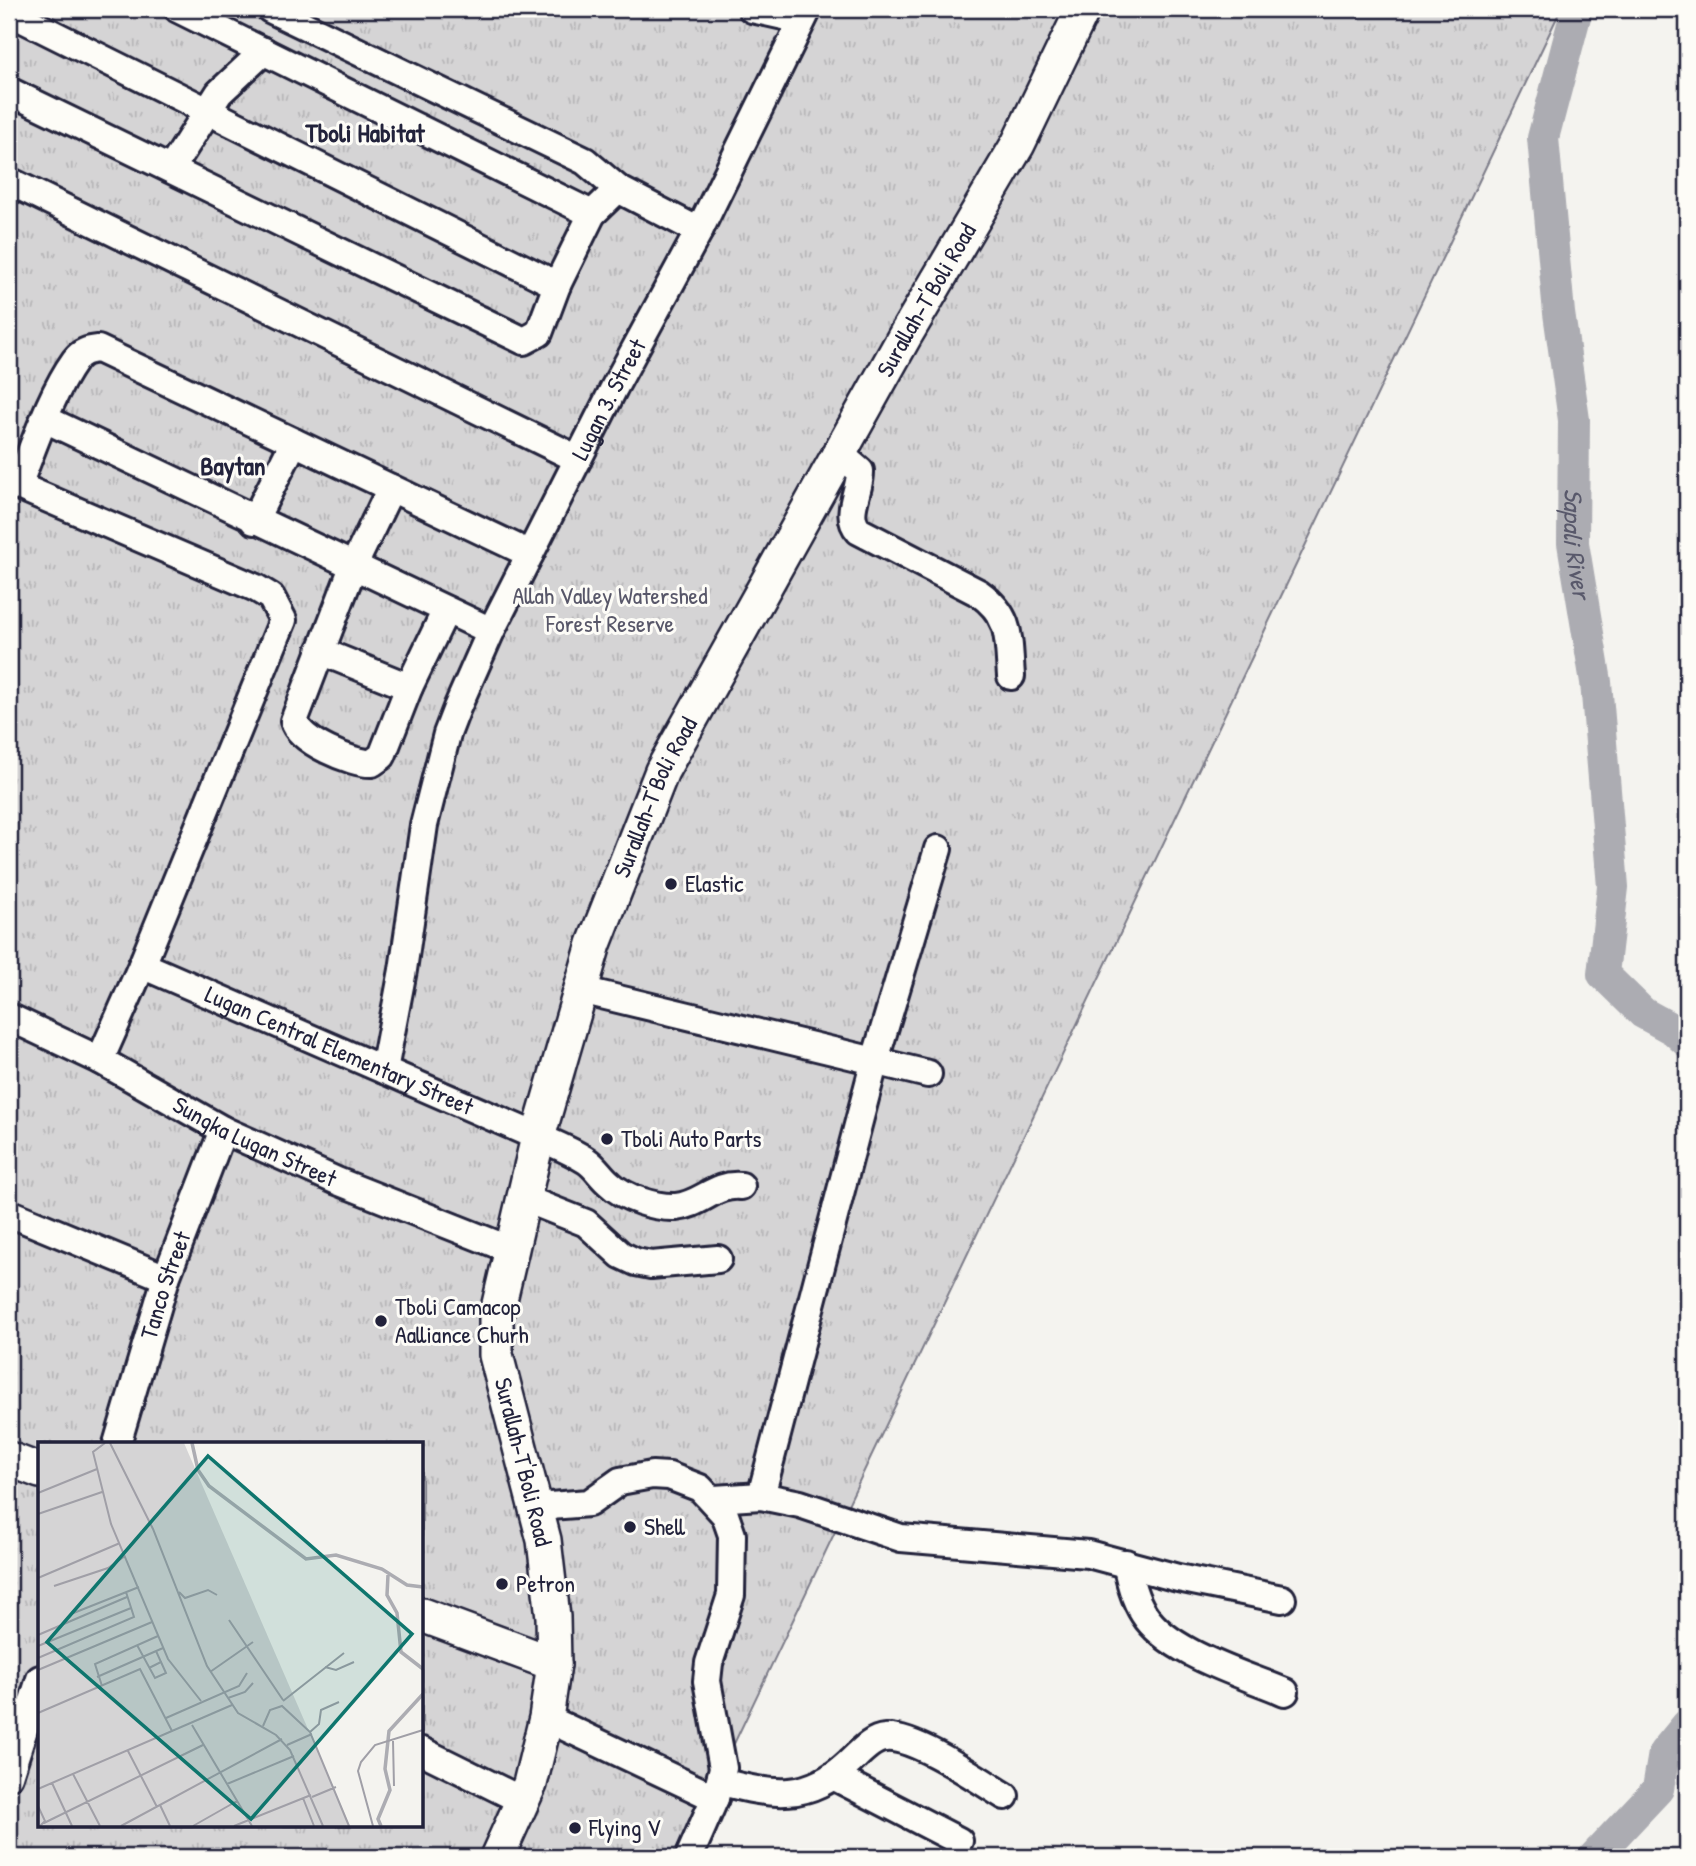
<svg xmlns="http://www.w3.org/2000/svg" width="1696" height="1866" font-family="'Patrick Hand',sans-serif">
  <style>
    .grass { fill: url(#grass-tufts); stroke: #7c7b88; stroke-width: 2; fill-rule: evenodd }
    .lines { fill: none; stroke-linecap: round; stroke-linejoin: round }
    .river { stroke: #acacb2; stroke-width: 32 }
    .minor-casing { stroke: #22223b; stroke-width: 32 }
    .major-casing { stroke: #22223b; stroke-width: 38 }
    .minor { stroke: #fdfcf7; stroke-width: 26 }
    .major { stroke: #fdfcf7; stroke-width: 33 }
    .poi-dot { fill: #22223b; stroke: #fdfcf7; stroke-width: 2.5 }
    .labels { text-anchor: middle; stroke-width: 6; stroke-linejoin: round; paint-order: stroke }
    .street-label { font-size: 24px; fill: #22223b; stroke: #fdfcf7 }
    .park-label { font-size: 24px; fill: #585769; stroke: #fdfcf7 }
    .poi-label { font-size: 24px; fill: #22223b; stroke: #fdfcf7; text-anchor: start }
    .neighbourhood-label { font-size: 26px; font-weight: bold; fill: #22223b; stroke: #fdfcf7 }
    .water-label { font-size: 26px; font-style: italic; fill: #59596b; stroke: #fdfcf7 }
    .inset-river { fill: none; stroke: #acacb2; stroke-width: 3.5 }
    .inset-road { fill: none; stroke: #a09fa7; stroke-width: 2 }
    .view { fill: #0f766e; fill-opacity: 0.15; stroke: #0f766e; stroke-width: 3.5 }
    .inset-edge { fill: none; stroke: #22223b; stroke-width: 3.5 }
  </style>
  <defs>
    <pattern id="grass-tufts" width="24" height="20" patternUnits="userSpaceOnUse" patternTransform="scale(1.75)"><rect width="24" height="20" fill="#d5d4d5"/><path d="M3 7l-1-3M5 7V3M7 7l1-3M15 17l-1-3M17 17v-4M19 17l1-3" fill="none" stroke="#b7b6b8"/></pattern>
  </defs>
  <rect width="100%" height="100%" fill="#f4f3ef"/>
  <filter id="ink" filterUnits="userSpaceOnUse"><feTurbulence type="fractalNoise" baseFrequency=".0143" numOctaves="2"/><feDisplacementMap in="SourceGraphic" scale="14" xChannelSelector="R" yChannelSelector="G"/><feConvolveMatrix kernelMatrix="1 2 1 2 8 2 1 2 1" color-interpolation-filters="sRGB"/></filter>
  <g filter="url(#ink)">
    <path class="grass" d="M9,9H1561L680,1857H9ZM40,1444H422V1826H40Z"/>
    <g class="lines">
      <g class="river">
        <path id="s1" d="M1577,9L1543,138L1559,313L1574,420L1573,543L1596,682L1613,887L1603,974L1643,1013L1674,1030L1687,1042"/>
        <path d="M1594,1857L1658,1789L1664,1753L1687,1725"/>
      </g>
      <defs>
        <g id="minor">
          <path d="M178,9L592,214"/>
          <path d="M270,9L585,161L618,189L699,231"/>
          <path d="M752,9L802,20"/>
          <path d="M9,12L557,285"/>
          <path d="M9,91L524,341L539,333L557,285L592,214L618,189"/>
          <path d="M171,169L219,93L264,51"/>
          <path d="M9,181L578,459"/>
          <path d="M45,419L491,631"/>
          <path d="M839,453L860,471C861,491 843,514 859,531L979,593C1012,617 1008,638 1011,676"/>
          <path d="M9,482L256,588L271,597L283,620L142,965L100,1060"/>
          <path d="M18,485C34,446 50,395 75,360C81,352 88,350 98,349L530,554"/>
          <path d="M391,488L353,567L294,721C299,741 352,764 372,763L382,756L409,687"/>
          <path d="M254,521L294,442"/>
          <path d="M320,651L409,687L446,610"/>
          <path id="s2" d="M142,965L538,1137C554,1144 572,1151 587,1161C596,1167 601,1177 610,1184C624,1198 656,1208 676,1207C701,1205 715,1183 741,1186"/>
          <path d="M581,990L928,1074"/>
          <path id="s3" d="M9,1017L100,1060L223,1130L337,1181L511,1250"/>
          <path id="s4" d="M384,1070L403,970L424,825L447,734L457,708L491,631L614,388L699,231L808,9"/>
          <path d="M523,1198L586,1223L621,1255L636,1262L651,1265L718,1259"/>
          <path d="M9,1213L166,1278"/>
          <path id="s5" d="M117,1444L166,1278L223,1130"/>
          <path d="M761,1496L875,1060L938,849"/>
          <path d="M714,1499L761,1496L800,1504L901,1538L1088,1554L1178,1578L1282,1599"/>
          <path d="M537,1507L589,1503L620,1481L652,1475L669,1476L700,1488L725,1515L732,1535L731,1595L709,1663L707,1681L723,1768L715,1798L689,1857"/>
          <path d="M1126,1563C1130,1581 1134,1599 1144,1614C1168,1653 1243,1674 1285,1692"/>
          <path d="M546,1718L715,1798"/>
          <path d="M422,1751L523,1801"/>
          <path d="M9,1776L40,1679"/>
          <path d="M835,1777L959,1841"/>
          <path d="M721,1782C773,1795 808,1802 850,1762C860,1753 871,1739 885,1738C914,1735 979,1780 1005,1796"/>
        </g>
        <g id="major">
          <path d="M9,1459L40,1471"/>
          <path d="M422,1615L554,1664"/>
          <path id="s6" d="M497,1857L530,1784L546,1718L554,1664L553,1617L544,1540L496,1355V1317L538,1137L594,944L662,771L906,334L1018,144L1083,9"/>
        </g>
      </defs>
      <use href="#minor" class="minor-casing"/>
      <use href="#major" class="major-casing"/>
      <use href="#minor" class="minor"/>
      <use href="#major" class="major"/>
    </g>
  </g>
  <g class="poi-dot">
    <circle cx="671" cy="884" r="7"/>
    <circle cx="607" cy="1139" r="7"/>
    <circle cx="381" cy="1321" r="7"/>
    <circle cx="630" cy="1527" r="7"/>
    <circle cx="502" cy="1584" r="7"/>
    <circle cx="575" cy="1828" r="7"/>
  </g>
  <g class="labels">
    <g class="street-label">
      <text dy="8" stroke="none"><textPath href="#s6" startOffset="1668">Surallah-T'Boli Road</textPath></text>
      <text dy="8" stroke="none"><textPath href="#s4" startOffset="714">Lugan 3. Street</textPath></text>
      <text dy="8" stroke="none"><textPath href="#s6" startOffset="1101">Surallah-T'Boli Road</textPath></text>
      <text dy="8" stroke="none"><textPath href="#s2" startOffset="215">Lugan Central Elementary Street</textPath></text>
      <text dy="8" stroke="none"><textPath href="#s3" startOffset="276">Sungka Lugan Street</textPath></text>
      <text dy="8" stroke="none"><textPath href="#s5" startOffset="166">Tanco Street</textPath></text>
      <text transform="translate(523 1462) rotate(76)" y="8">Surallah-T'Boli Road</text>
    </g>
    <g class="park-label">
      <text x="610" y="604">Allah Valley Watershed<tspan x="610" dy="28">Forest Reserve</tspan></text>
    </g>
    <g class="poi-label">
      <text x="685" y="892">Elastic</text>
      <text x="621" y="1147">Tboli Auto Parts</text>
      <text x="395" y="1315">Tboli Camacop<tspan x="395" dy="28">Aalliance Churh</tspan></text>
      <text x="644" y="1535">Shell</text>
      <text x="516" y="1592">Petron</text>
      <text x="589" y="1836">Flying V</text>
    </g>
    <g class="neighbourhood-label">
      <text x="365" y="142">Tboli Habitat</text>
      <text x="233" y="475">Baytan</text>
    </g>
    <g class="water-label">
      <text dy="9" stroke="none"><textPath href="#s1" startOffset="541">Sapali River</textPath></text>
    </g>
  </g>
  <g transform="translate(38 1442)">
    <rect width="385" height="385" fill="#f4f3ef"/>
    <path d="M0,1H146L312,384H0Z" fill="#d5d4d5"/>
    <path class="inset-river" d="M154,1L160,28L171,44L268,117L298,113L344,127L369,143L385,145M350,133L349,153L359,171L363,210L385,227M343,384L340,377L352,348L347,327L351,289L385,252"/>
    <path class="inset-road" d="M67,1L55,10L73,82L130,217L163,259M72,1L115,87L169,224L200,271L238,293L252,308L285,384M0,51L59,27M0,72L64,50M0,136L82,101M16,144L70,126L87,114M141,150L147,156L170,148L179,153M33,172L101,145M191,178L245,258M0,193L89,155M99,203L117,236L128,231L123,220M0,204L93,166M0,216L96,175L88,150M287,225L298,228L316,220M111,226L123,220L118,209M0,228L114,180M172,230L215,200M59,235L125,206M64,244L57,222L120,194M190,256L207,250L215,241M245,259L306,211M0,271L102,227L134,289M128,276L201,244L209,231M154,283L214,384M225,284L232,268L244,264L272,290L311,384M272,290L281,282L283,268L301,260M355,299L356,344M249,303L274,292M90,309L119,365M35,332L62,384M14,341L34,384M189,342L256,314M0,347L194,263M274,355L298,345M265,356L276,384M122,363L132,384M0,364L7,379L2,384M6,381L165,303M83,384L244,297M155,384L199,359M196,384L273,353M335,384L320,329L323,320L337,303L385,288"/>
    <path class="view" d="M170,14L374,192L213,377L9,200Z"/>
    <rect width="385" height="385" class="inset-edge"/>
  </g>
  <rect width="1696" height="1866" fill="none" stroke="#fdfcf7" stroke-width="35"/>
  <rect x="18" y="18" width="1661" height="1831" fill="none" stroke="#22223b" stroke-width="2.5" filter="url(#ink)"/>
</svg>
